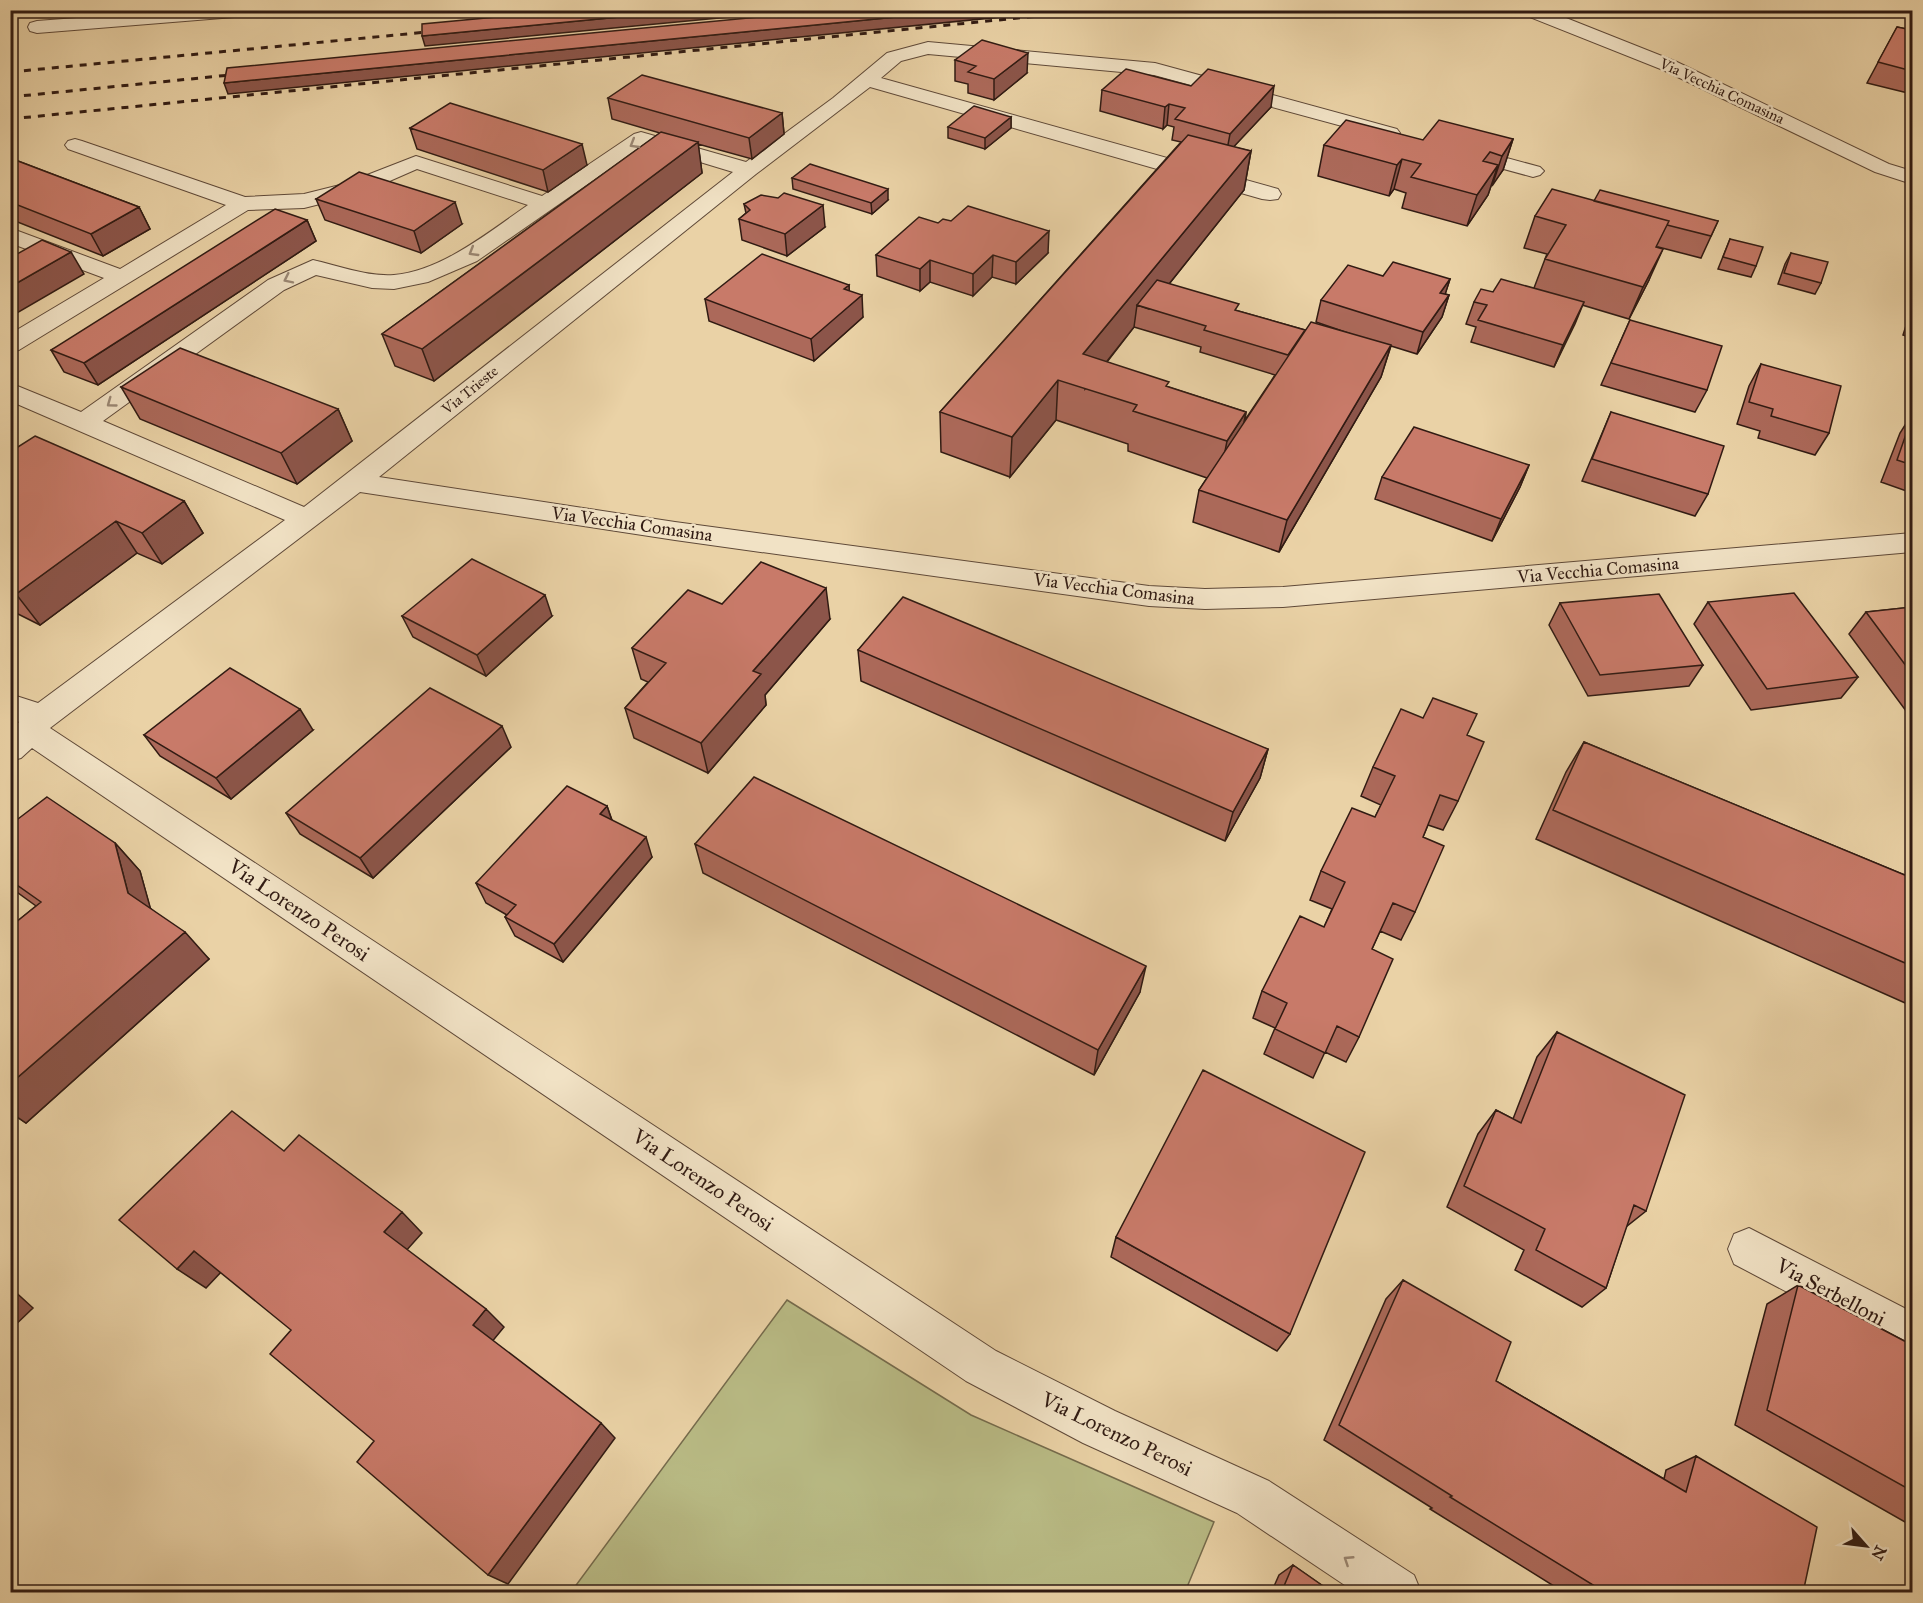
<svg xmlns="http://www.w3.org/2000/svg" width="1923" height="1603" font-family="'IM FELL Great Primer',serif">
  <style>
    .green { fill: #b9bb85; stroke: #756b4c; stroke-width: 1.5 }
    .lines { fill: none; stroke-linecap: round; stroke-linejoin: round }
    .minor-casing { stroke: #5f4938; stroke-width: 2 }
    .minor { fill: #f1e2c5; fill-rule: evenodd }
    .rail { stroke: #311b13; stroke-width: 3; stroke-dasharray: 7 7; stroke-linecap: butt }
    .wall { fill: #ac695a; stroke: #311b13; stroke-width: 1.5; fill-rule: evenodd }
    .shaded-wall { fill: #8c554a; stroke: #311b13; stroke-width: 1.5 }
    .building { fill: #c87a69; stroke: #311b13; stroke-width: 1.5 }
    .oneway { stroke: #9b8875 }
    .labels { text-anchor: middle; stroke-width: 5; stroke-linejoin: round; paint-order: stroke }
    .far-street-label { font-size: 15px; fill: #311b13; stroke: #f1e2c5 }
    .street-label { font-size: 18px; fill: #311b13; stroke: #f1e2c5 }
    .near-street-label { font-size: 21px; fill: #311b13; stroke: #f1e2c5 }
  </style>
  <rect width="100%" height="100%" fill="#ead2a6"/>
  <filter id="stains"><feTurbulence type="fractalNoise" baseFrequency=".00333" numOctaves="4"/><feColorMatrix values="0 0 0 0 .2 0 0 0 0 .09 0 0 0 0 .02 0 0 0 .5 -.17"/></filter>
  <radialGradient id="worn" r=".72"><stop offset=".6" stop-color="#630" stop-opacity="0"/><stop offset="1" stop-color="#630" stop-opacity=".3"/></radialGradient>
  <path class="green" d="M787,1300L971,1415L1214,1522L1185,1592H571Z"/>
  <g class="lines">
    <defs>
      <path id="minor" d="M182,10H269L260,15L37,33L30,31L28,27L30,23L37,21Z
        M1519,10H1546L1677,62L1889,164L1912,171V184L1875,172L1663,70L1522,14Z
        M928,42L1155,63L1397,129L1400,133L1397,137L1390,139L1154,75L928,54L901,61L881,78L1278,189L1281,194L1278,199L1270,200L1262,199L870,87L756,174L379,477L675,522L1149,586L1205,589L1283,587L1912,533V552L1283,607L1205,609L1149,606L675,540L360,492L50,728L996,1351L1115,1411L1269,1481L1414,1575L1421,1592H1355L1237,1513L1083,1443L966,1381L32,748L21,758L10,761V730L19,722L10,718V694L38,703L285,520L10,401V383L81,412L268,280L313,260C339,266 368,277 394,275C442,271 490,231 528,205L417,169L360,194L304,208L248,210L19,350L10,352V334L104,278L10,243V228L120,269L226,205L68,149L65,145L68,141L75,139L82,141L245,197L304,194L344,184L416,156L542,196L634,134L641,132L746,162L833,98L887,53ZM644,145L733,172L304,507L103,421L284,290L316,275L372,288L394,289L428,282L477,261Z
        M1463,146L1540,167L1544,171L1540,175L1533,177L1456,156L1453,152L1456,148Z
        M1749,1228L1912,1312V1356L1897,1350L1734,1264L1728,1249L1734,1234Z"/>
    </defs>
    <use href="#minor" class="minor-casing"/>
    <use href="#minor" class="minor"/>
    <path class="rail" d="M10,72L438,31
      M10,97L240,74
      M10,119L1098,10"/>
  </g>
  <path class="wall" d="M1897,27L1912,30V94L1867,83Z
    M955,60L1027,73L994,100L968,93V84L955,81Z
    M1102,90L1271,107L1233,147L1251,151L1244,190L1169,284L1238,311L1305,330L1351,334L1316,322L1321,300L1383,276L1450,279L1445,294L1449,295L1442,317L1417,354L1391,346L1381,377L1279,552L1193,522L1199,490L1207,478L1128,451V444L1056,420L1010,477L941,452L940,412L1181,142L1172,140L1174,127L1167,125L1163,129L1100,111ZM1134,327L1201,347L1200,352L1275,375L1245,420L1246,412L1168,387L1107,362Z
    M608,98L782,113L784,134L752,159L698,144L702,173L434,381L395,366L382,334L660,133L612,119Z
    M1011,117V128L985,149L948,138V127Z
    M410,128L587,165L548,192L417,149Z
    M1513,139L1503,170L1491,186L1488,195L1467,226L1402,208L1406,193L1394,189L1389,196L1318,176L1324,145L1423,140Z
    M10,158L139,207L150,229L103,256L10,219Z
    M792,178L888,200L872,214L793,189Z
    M316,199L462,224L421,253L325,220Z
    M1594,201L1718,221L1701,258L1658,247L1649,280L1629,319L1582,305L1554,367L1471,342L1476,327L1466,324L1474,302L1493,292L1534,288L1545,259L1547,254L1524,248L1535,216Z
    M744,204L825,227L787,256L742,240L739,219L746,213Z
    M307,220L316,241L98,385L64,372L51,350Z
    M938,223L1048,253L1016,284L992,277L973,296L930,282L920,291L877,276L876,255Z
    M1730,239L1756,266L1751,277L1718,269Z
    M1791,253L1821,283L1815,294L1778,284L1785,264Z
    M849,285V291L863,317L814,361L709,321L705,299Z
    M1912,307V338L1903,335Z
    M1630,320L1707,390L1695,412L1601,385Z
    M1761,364L1829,433L1815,455L1758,438L1760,431L1737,424L1749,386Z
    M121,387L338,409L352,441L297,484L140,419Z
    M1611,412L1708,494L1695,516L1582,481Z
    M1912,414V493L1881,482L1900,433Z
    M10,452L184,501L203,533L162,564L137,553L40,625L10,610Z
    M1529,465L1520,487L1492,541L1375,499L1382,477Z
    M1708,602L1858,677L1841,698L1751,710L1694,624Z
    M1560,603L1703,665L1689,686L1588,696L1549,625Z
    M722,604L830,619L765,695L766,705L708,773L634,738L625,708L648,682L641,679L632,648Z
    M1912,607V719L1849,634L1866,612Z
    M402,616H552L486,676L413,637Z
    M858,650L1268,749L1260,778L1225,841L861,681Z
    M313,730L231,799L160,756L144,735Z
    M1467,735L1458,801L1443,830L1428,825L1423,837L1415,912L1401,940L1380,931L1372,949L1359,1037L1346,1062L1325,1052L1313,1078L1264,1054L1275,1028L1253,1018L1262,991L1324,927L1332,909L1310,900L1321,871L1375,817L1381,805L1361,796L1373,767Z
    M1584,742L1912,878V1006L1536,839L1566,772Z
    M511,747L373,878L300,834L286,813Z
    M607,806L612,820L652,857L563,962L515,936L505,917L507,915L486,903L476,883Z
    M10,825L115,843L140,871L150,908L209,959L26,1123L10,1112V927L36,906L10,887Z
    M695,844L1140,992L1094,1075L703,873Z
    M1557,1032L1646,1211L1626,1227L1606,1288L1582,1307L1515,1270L1524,1250L1447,1207L1478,1134L1496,1110L1513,1119L1537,1057Z
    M1116,1237L1290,1334L1277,1351L1111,1257Z
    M1403,1280L1496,1381L1664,1479L1666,1470L1696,1456L1803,1593H1565L1430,1509L1432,1508L1324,1440L1386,1299Z
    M1798,1285L1912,1345V1526L1735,1425L1767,1304Z
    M1293,1565L1333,1593H1271L1279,1575Z"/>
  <path class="shaded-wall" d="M692,10H802L425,46L422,36Z
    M967,10H1072L228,94L224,83Z
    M1028,53L1027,73L994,100V79Z
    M1274,86L1271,107L1226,155L1230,134Z
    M1169,104L1167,125L1163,129L1165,107Z
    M782,113L784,134L752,159L749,138Z
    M1011,117V128L985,149V138Z
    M1513,139L1503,170L1492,186L1502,156Z
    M698,142L702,173L434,381L422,349Z
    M582,144L587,165L548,192L543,170Z
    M1251,151L1244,190L1149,309L1137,305L1134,327L1085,389L1083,354Z
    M1402,159L1394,189L1389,196L1397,165Z
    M1498,165L1488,195L1467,226L1477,195Z
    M888,189V200L872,214L871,203Z
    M455,202L462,224L421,253L414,231Z
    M823,205L825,227L787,256L785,234Z
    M139,207L150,229L103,256L91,234Z
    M307,220L316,241L98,385L84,363Z
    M1049,231L1048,253L1016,284V262Z
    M1663,249L1649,280L1629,319L1643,287Z
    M71,252L84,274L10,317V287Z
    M993,255L992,277L973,296V274Z
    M930,260V282L920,291V269Z
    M1450,279L1443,301L1440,293Z
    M849,285L850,305L862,295L863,317L814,361L811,339L844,289Z
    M1449,295L1442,317L1417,354L1423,332Z
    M1584,302L1575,324L1554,367L1563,345Z
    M1391,345L1381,377L1279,552L1287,520Z
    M1058,380L1056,420L1010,477L1012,437Z
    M338,409L352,441L297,484L281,453Z
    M1246,412L1238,452L1219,482L1227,441Z
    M1529,465L1520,487L1492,541L1501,519Z
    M184,501L203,533L162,564L142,533Z
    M116,521L137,553L40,625L16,594Z
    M826,588L830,619L765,695L766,705L708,773L701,743L753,671Z
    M545,595L552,616L486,676L477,655Z
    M300,709L313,730L231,799L216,778Z
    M502,726L511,747L373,878L360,858Z
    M1268,749L1260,778L1225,841L1233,812Z
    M607,806L614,827L600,814Z
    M646,837L652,857L563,962L554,944Z
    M115,843L140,871L154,921L128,893Z
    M185,932L209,959L26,1123L10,1112V1084Z
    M1146,966L1140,992L1094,1075L1098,1050Z
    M402,1212L422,1233L405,1252L384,1232Z
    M194,1251L222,1271L206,1288L177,1269Z
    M10,1287L33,1308L10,1330Z
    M486,1309L504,1327L491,1343L473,1325Z
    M601,1423L615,1438L508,1584L488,1575Z"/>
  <path class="building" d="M573,10H692L422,36V24Z
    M832,10H967L224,83L227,68Z
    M1897,27L1912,30V71L1878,62Z
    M982,40L1028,53L994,79L968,72L976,66L955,60Z
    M1126,69L1191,86L1208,69L1274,86L1230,134L1175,119L1185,108L1169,104L1165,107L1102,90Z
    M642,75L782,113L749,138L608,98Z
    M450,103L582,144L543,170L410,128Z
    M974,106L1011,117L985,138L948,127Z
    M1346,120L1423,140L1439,120L1513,139L1502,156L1490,152L1483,161L1498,165L1477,195L1411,177L1421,164L1402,159L1397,165L1324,145Z
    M661,132L698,142L422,349L382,334Z
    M1188,135L1251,151L1083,354L1169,382L1166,386L1246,412L1227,441L1133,411L1137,405L1058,380L1012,437L940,412Z
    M10,158L139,207L91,234L10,202Z
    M810,164L888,189L871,203L792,178Z
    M359,172L455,202L414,231L316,199Z
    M1552,189L1669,221L1656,247L1663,249L1643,287L1545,259L1566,225L1535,216Z
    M1600,190L1718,221L1711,236L1667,225L1669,221L1594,201Z
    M784,193L823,205L785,234L739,219L750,210L744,204L761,195L778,198Z
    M968,206L1049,231L1016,262L993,255L973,274L930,260L920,269L876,255L919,217L938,223L943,219L951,221Z
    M275,209L307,220L84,363L51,350Z
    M1730,239L1763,247L1756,266L1723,257Z
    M42,240L71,252L10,287V258Z
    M1791,253L1828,262L1821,283L1784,273Z
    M762,254L849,285L844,289L862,295L811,339L705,299Z
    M1393,262L1450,279L1440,293L1449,295L1423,332L1321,300L1348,265L1383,276Z
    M1501,279L1584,302L1563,345L1478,320L1487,305L1474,302L1481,289L1493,292Z
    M1157,280L1239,304L1235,310L1305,330L1288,355L1204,330L1206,326L1137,305Z
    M1630,320L1722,346L1707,390L1611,363Z
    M1311,322L1391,345L1287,520L1199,490Z
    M180,348L338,409L281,453L121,387Z
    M1761,364L1841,386L1829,433L1771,416L1773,409L1749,402Z
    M1611,412L1724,446L1708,494L1592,459Z
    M1912,417V465L1897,460Z
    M1414,427L1529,465L1501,519L1382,477Z
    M35,436L184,501L142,533L116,521L16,594L10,591V452Z
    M472,559L545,595L477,655L402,616Z
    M761,562L826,588L753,671L761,674L701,743L625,708L666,663L632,648L688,590L722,604Z
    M1794,593L1858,677L1767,689L1708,602Z
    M1659,594L1703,665L1600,675L1560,603Z
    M903,597L1268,749L1233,812L858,650Z
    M1912,607V674L1866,612Z
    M230,668L300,709L216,778L144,735Z
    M430,688L502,726L360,858L286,813Z
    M1433,698L1477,714L1467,735L1484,742L1458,801L1440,795L1423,837L1444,846L1415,912L1393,903L1372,949L1393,959L1359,1037L1337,1026L1325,1053L1275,1029L1287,1003L1262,991L1300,916L1324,927L1345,882L1321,871L1352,808L1375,817L1395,776L1373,767L1401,709L1423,718Z
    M1584,742L1912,878V966L1553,810Z
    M754,777L1146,966L1098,1050L695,844Z
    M567,786L607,806L600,814L646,837L554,944L505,917L516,905L476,883Z
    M47,797L115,843L128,893L185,932L10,1084V927L41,902L10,880V825Z
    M1557,1032L1685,1095L1646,1211L1634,1205L1606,1288L1536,1250L1545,1229L1464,1186L1496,1110L1521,1123Z
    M1203,1070L1365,1152L1290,1334L1116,1237Z
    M232,1111L284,1151L299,1135L402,1212L384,1232L486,1309L473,1325L601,1423L488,1575L357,1462L374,1441L270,1354L291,1330L194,1251L177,1269L119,1220Z
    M1403,1280L1511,1342L1496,1381L1686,1492L1696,1456L1817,1527L1803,1593H1606L1450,1497L1452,1496L1339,1425Z
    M1798,1285L1912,1345V1491L1767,1410Z
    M1293,1565L1333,1593H1281Z"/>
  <defs><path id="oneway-chevron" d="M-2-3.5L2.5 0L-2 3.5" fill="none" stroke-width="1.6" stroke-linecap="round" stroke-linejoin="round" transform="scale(1.5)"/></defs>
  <g class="oneway">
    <use href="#oneway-chevron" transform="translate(634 144) rotate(149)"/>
    <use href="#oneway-chevron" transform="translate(473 252) rotate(149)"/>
    <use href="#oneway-chevron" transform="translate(288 279) rotate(154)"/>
    <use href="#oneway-chevron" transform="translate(111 403) rotate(144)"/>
    <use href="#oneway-chevron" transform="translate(1348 1560) rotate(-147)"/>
  </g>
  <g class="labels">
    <g class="far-street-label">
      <text transform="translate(1722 91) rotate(25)" y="5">Via Vecchia Comasina</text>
      <text transform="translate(470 390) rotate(-39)" y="5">Via Trieste</text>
    </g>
    <g class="street-label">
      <text transform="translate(632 524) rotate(8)" y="6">Via Vecchia Comasina</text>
      <text transform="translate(1598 570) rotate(-5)" y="6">Via Vecchia Comasina</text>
      <text transform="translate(1114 589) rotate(7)" y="6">Via Vecchia Comasina</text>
    </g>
    <g class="near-street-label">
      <text transform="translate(299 910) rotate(34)" y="7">Via Lorenzo Perosi</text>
      <text transform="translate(703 1180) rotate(34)" y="7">Via Lorenzo Perosi</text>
      <text transform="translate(1831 1292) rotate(28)" y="7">Via Serbelloni</text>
      <text transform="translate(1117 1434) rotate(26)" y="7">Via Lorenzo Perosi</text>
    </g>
  </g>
  <rect width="1923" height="1603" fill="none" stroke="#ead2a6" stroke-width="36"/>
  <rect x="12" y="12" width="1899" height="1579" fill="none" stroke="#311b13" stroke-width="3"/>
  <rect x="18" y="18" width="1887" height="1567" fill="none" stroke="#311b13" stroke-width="1.5"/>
  <g transform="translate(1866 1546) rotate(118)" stroke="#f1e2c5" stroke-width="4.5" paint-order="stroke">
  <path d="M0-4.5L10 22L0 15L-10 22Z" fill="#311b13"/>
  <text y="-9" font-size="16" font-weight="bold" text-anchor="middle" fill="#311b13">N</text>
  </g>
  <rect width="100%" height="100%" filter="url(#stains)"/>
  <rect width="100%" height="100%" fill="url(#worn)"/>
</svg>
